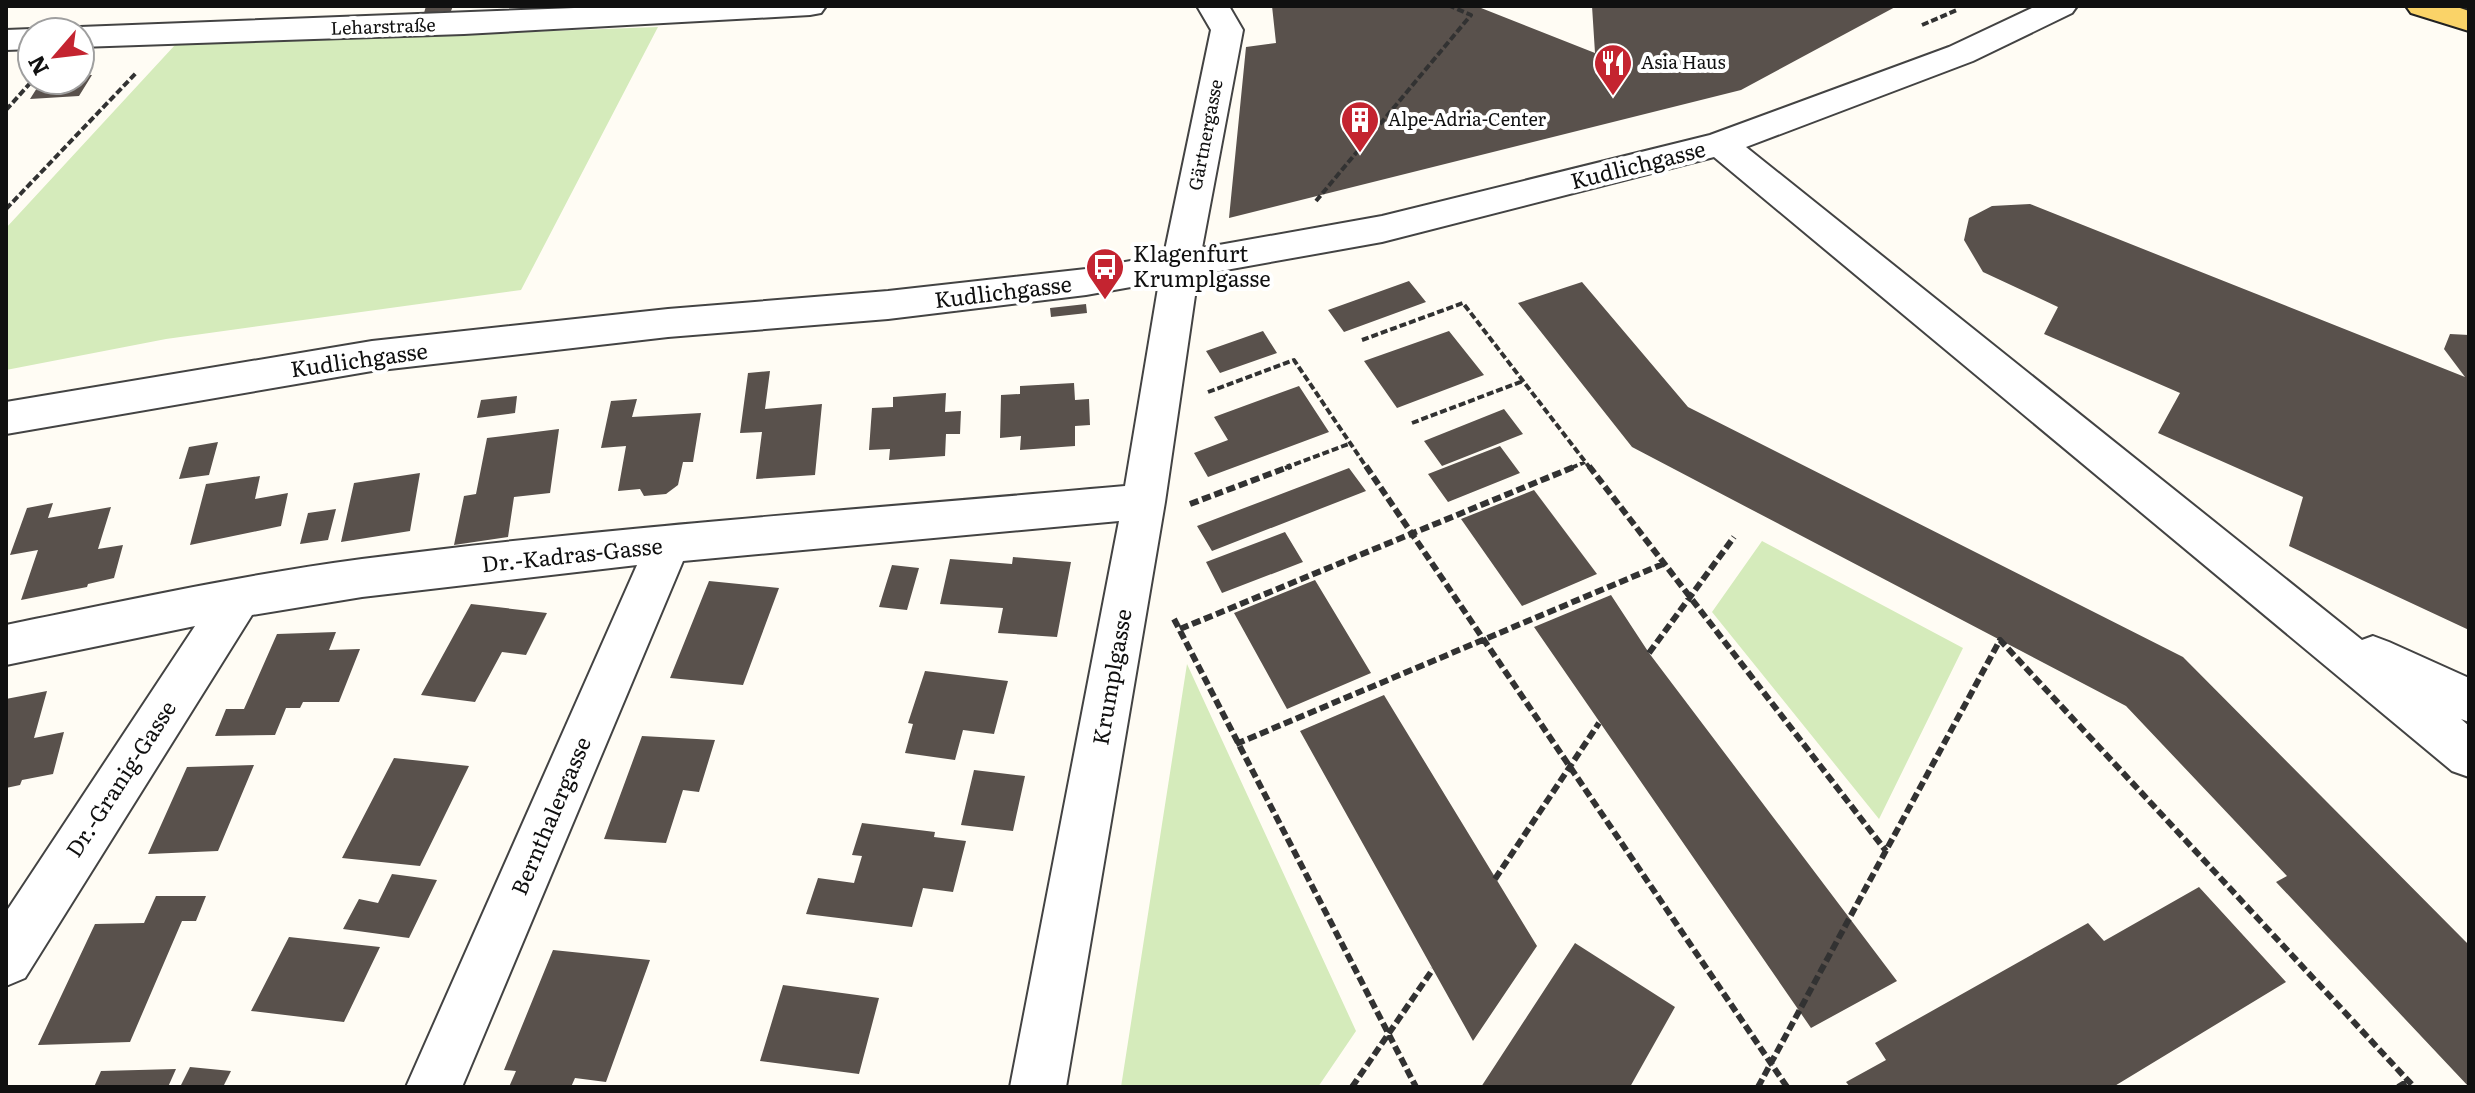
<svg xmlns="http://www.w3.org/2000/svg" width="2475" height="1093" font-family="Literata,serif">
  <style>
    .green { fill: #d5ebbb }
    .building { fill: #59514c }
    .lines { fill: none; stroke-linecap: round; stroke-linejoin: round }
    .minor-casing { stroke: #434343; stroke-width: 4 }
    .major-casing { stroke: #212121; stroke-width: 4 }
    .path-far1 { stroke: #323232; stroke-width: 4; stroke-dasharray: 7 3; stroke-linecap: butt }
    .path { stroke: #323232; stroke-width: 6; stroke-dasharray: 9 4; stroke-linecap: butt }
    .minor { fill: #fff; fill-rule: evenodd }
    .major { fill: #fad368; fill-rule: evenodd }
    .labels { text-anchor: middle; stroke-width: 8; stroke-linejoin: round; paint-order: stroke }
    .far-street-label { font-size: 18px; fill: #101010; stroke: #fff }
    .far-poi-label { font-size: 18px; fill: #101010; stroke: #fff; text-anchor: start }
    .street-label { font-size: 22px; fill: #101010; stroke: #fff }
    .poi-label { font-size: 22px; fill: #101010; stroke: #fff; text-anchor: start }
  </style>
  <rect width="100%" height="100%" fill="#fffcf4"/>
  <path class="green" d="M658,27L521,290L166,339L6,370V228L175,45Z
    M1762,541L1963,648L1879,819L1712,612Z
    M1187,664L1356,1031L1318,1087H1121Z"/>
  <path class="building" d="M426,6H453L451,11L424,13Z
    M1272,6H1476L1595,53L1592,6H1897L1741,90L1229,218L1246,47L1276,43Z
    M80,75H92L79,96L30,99L42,80H80Z
    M2030,204L2465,377L2444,349L2450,334L2469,335V630L2289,546L2303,497L2158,433L2180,393L2044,334L2058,307L1983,272L1964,240L1969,218L1992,206Z
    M1409,281L1426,302L1344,332L1328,310Z
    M1582,282L1688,407L2183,657L2469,945V1087L2276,882L2287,876L2126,706L1632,447L1518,303Z
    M1086,304L1087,313L1051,317L1050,308Z
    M1263,331L1277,353L1220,373L1206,351Z
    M1449,331L1484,375L1397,408L1364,361Z
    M770,371L765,409L822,404L815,475L756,479L762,432L740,433L748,373Z
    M1074,383L1075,400L1089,399L1090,425L1075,426V446L1020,450L1021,436L1000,438L1001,395L1020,394V386Z
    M1299,386L1329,432L1208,477L1194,453L1228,440L1214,417Z
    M946,393L945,412L961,411L960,434H946L945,456L889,460L890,449L869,450L872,408L893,407V397Z
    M517,396L515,413L477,418L481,400Z
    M637,399L632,417L701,413L693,462H683L678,485L666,494L644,496L640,489L618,491L626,446L601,448L611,401Z
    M1504,409L1523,434L1442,466L1424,441Z
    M559,429L550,493L514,497L508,537L454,545L464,496L476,494L487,438Z
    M218,442L209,475L179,479L189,447Z
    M1500,446L1520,473L1448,502L1428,474Z
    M1349,468L1366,491L1212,551L1197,526Z
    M420,473L410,531L341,542L354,483Z
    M260,476L255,499L288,493L281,526L190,545L206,484Z
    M1534,490L1597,574L1522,606L1461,519Z
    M53,503L48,518L111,507L98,549L123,545L114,578L88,584L87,587L21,600L38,550L10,555L27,508Z
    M336,509L328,540L300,544L308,513Z
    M1285,532L1303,562L1222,593L1206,562Z
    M1013,557L1071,562L1057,637L998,633L1003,608L940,604L950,559L1012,564Z
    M892,565L919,568L907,610L879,607Z
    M1315,580L1371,673L1287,709L1234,613Z
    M709,581L779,588L743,685L670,678Z
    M1611,595L1649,653L1897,981L1811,1028L1534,627Z
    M471,604L547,613L526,655L502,652L475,702L421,695Z
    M336,632L329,650L360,649L339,702H303L300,708H286L275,735L215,736L226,709H244L277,634Z
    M925,671L1008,681L994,734L963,730L955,760L905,753L913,724L908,723Z
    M47,691L34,738L64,732L53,774L22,780L20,785L6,788V699Z
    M1384,695L1537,946L1473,1041L1300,731Z
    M642,736L715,740L699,792L683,790L666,843L604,839Z
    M394,758L469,766L420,866L342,858Z
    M254,765L218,851L148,854L187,767Z
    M974,770L1025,776L1013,831L961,825Z
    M862,823L935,832L934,837L966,841L953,892L923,888L912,927L806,914L818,878L854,883L862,856L852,855Z
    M392,874L437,880L409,938L343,929L359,899L378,903Z
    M2199,887L2286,982L2113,1087H1850L1846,1082L1886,1060L1875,1043L2088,923L2104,941Z
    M156,896H206L196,921H182L130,1042L38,1045L95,924L144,923Z
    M289,937L380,947L344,1022L251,1011Z
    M1575,943L1675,1007L1630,1087H1481Z
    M553,950L650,960L606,1082L575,1078L571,1087H509L516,1071L504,1070Z
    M783,985L879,998L859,1074L760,1061Z
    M190,1067L231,1071L223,1087H180Z
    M176,1069L168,1087H94L101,1071Z"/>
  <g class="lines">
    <defs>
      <path id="minor" d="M627,6H826L821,13L810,15L464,34L80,47V32H67L80,27Z
        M1197,6H1229L1243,30L1202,248L1382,216L1710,135L1949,47L2036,6H2077L2072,13L1973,61L1746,147L2362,640L2373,636L2389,642L2469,678V722L2461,719L2469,726V777L2452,771L1714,157L1382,242L1198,275L1165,502L1066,1087H1010L1119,521L683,561L462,1087H406L637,565L362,597L252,615L25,978L6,986V912L195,626L6,665V625C124,601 242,575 362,559C615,526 871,509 1125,486L1159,282L1086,295L888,319L668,337L372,371L6,434V402L372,341L668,309L888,291L1086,269L1164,255L1211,30Z
        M32,29L43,32H32V49L6,50V30Z"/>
      <path id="major" d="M2406,6H2454L2469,11V31L2411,13Z"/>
    </defs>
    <use href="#minor" class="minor-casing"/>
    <use href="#major" class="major-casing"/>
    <path class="path-far1" d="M1922,25L1957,10
      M6,110L33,80
      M1316,201L1471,15L1450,6
      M6,209L136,73
      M1362,340L1463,303L1590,468
      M1208,392L1294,360L1367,468
      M1412,423L1523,381
      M1285,468L1351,443
      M1571,468L1585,462"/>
    <path class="path" d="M1366,466L1787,1087
      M1589,466L1886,851
      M1190,504L1291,466
      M1174,619L1416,1087
      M1180,629L1576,466
      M1649,653L1734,537
      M1236,744L1663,564
      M1495,879L1599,723
      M1352,1087L1433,969
      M1758,1087L2000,640L2414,1087
      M2398,1087L2408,1081"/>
    <use href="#minor" class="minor"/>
    <use href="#major" class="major"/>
  </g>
  <defs>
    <symbol id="restaurant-pin" viewBox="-11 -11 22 30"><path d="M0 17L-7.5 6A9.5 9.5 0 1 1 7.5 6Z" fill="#c42430" stroke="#fff"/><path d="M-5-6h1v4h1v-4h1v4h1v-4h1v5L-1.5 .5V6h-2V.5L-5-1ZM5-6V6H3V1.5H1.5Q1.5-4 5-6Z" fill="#fff"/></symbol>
    <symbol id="building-pin" viewBox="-11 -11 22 30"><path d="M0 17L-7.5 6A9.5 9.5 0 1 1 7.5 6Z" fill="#c42430" stroke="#fff"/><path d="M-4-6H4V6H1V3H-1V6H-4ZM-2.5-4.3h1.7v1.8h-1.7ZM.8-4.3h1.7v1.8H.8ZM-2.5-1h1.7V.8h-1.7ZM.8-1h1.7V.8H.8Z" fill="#fff"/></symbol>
    <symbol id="bus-pin" viewBox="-11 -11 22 30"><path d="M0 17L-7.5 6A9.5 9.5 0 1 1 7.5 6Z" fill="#c42430" stroke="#fff"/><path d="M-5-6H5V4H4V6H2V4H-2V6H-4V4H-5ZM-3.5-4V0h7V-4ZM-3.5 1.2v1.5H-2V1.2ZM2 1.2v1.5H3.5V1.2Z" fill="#fff"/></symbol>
  </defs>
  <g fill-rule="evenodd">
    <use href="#restaurant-pin" x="1591" y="41" width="44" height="60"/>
    <use href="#building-pin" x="1338" y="98" width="44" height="60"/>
    <use href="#bus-pin" x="1083" y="245" width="44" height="60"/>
  </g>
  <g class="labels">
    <g class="far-street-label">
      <text transform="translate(383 27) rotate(-2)" y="6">Leharstraße</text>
      <text transform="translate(1206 135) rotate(-79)" y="6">Gärtnergasse</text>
    </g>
    <g class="far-poi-label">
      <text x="1641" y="69">Asia Haus</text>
      <text x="1388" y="126">Alpe-Adria-Center</text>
    </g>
    <g class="street-label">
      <text transform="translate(1638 165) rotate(-14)" y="8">Kudlichgasse</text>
      <text transform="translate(1003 292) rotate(-7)" y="8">Kudlichgasse</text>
      <text transform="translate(359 360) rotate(-8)" y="8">Kudlichgasse</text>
      <text transform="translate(572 555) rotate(-6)" y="8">Dr.-Kadras-Gasse</text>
      <text transform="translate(1112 677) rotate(-80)" y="8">Krumplgasse</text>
      <text transform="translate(121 779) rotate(-57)" y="8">Dr.-Granig-Gasse</text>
      <text transform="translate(551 816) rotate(-67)" y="8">Bernthalergasse</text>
    </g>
    <g class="poi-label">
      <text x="1133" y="262">Klagenfurt<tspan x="1133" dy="25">Krumplgasse</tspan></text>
    </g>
  </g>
  <rect width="2475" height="1093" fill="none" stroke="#101010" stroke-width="16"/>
  <g transform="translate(56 56) rotate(242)"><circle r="38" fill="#ffffff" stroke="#9f9f9f" stroke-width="2"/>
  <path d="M0-6L14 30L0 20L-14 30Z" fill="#c42430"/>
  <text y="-12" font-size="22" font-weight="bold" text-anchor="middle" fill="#101010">N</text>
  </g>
</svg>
